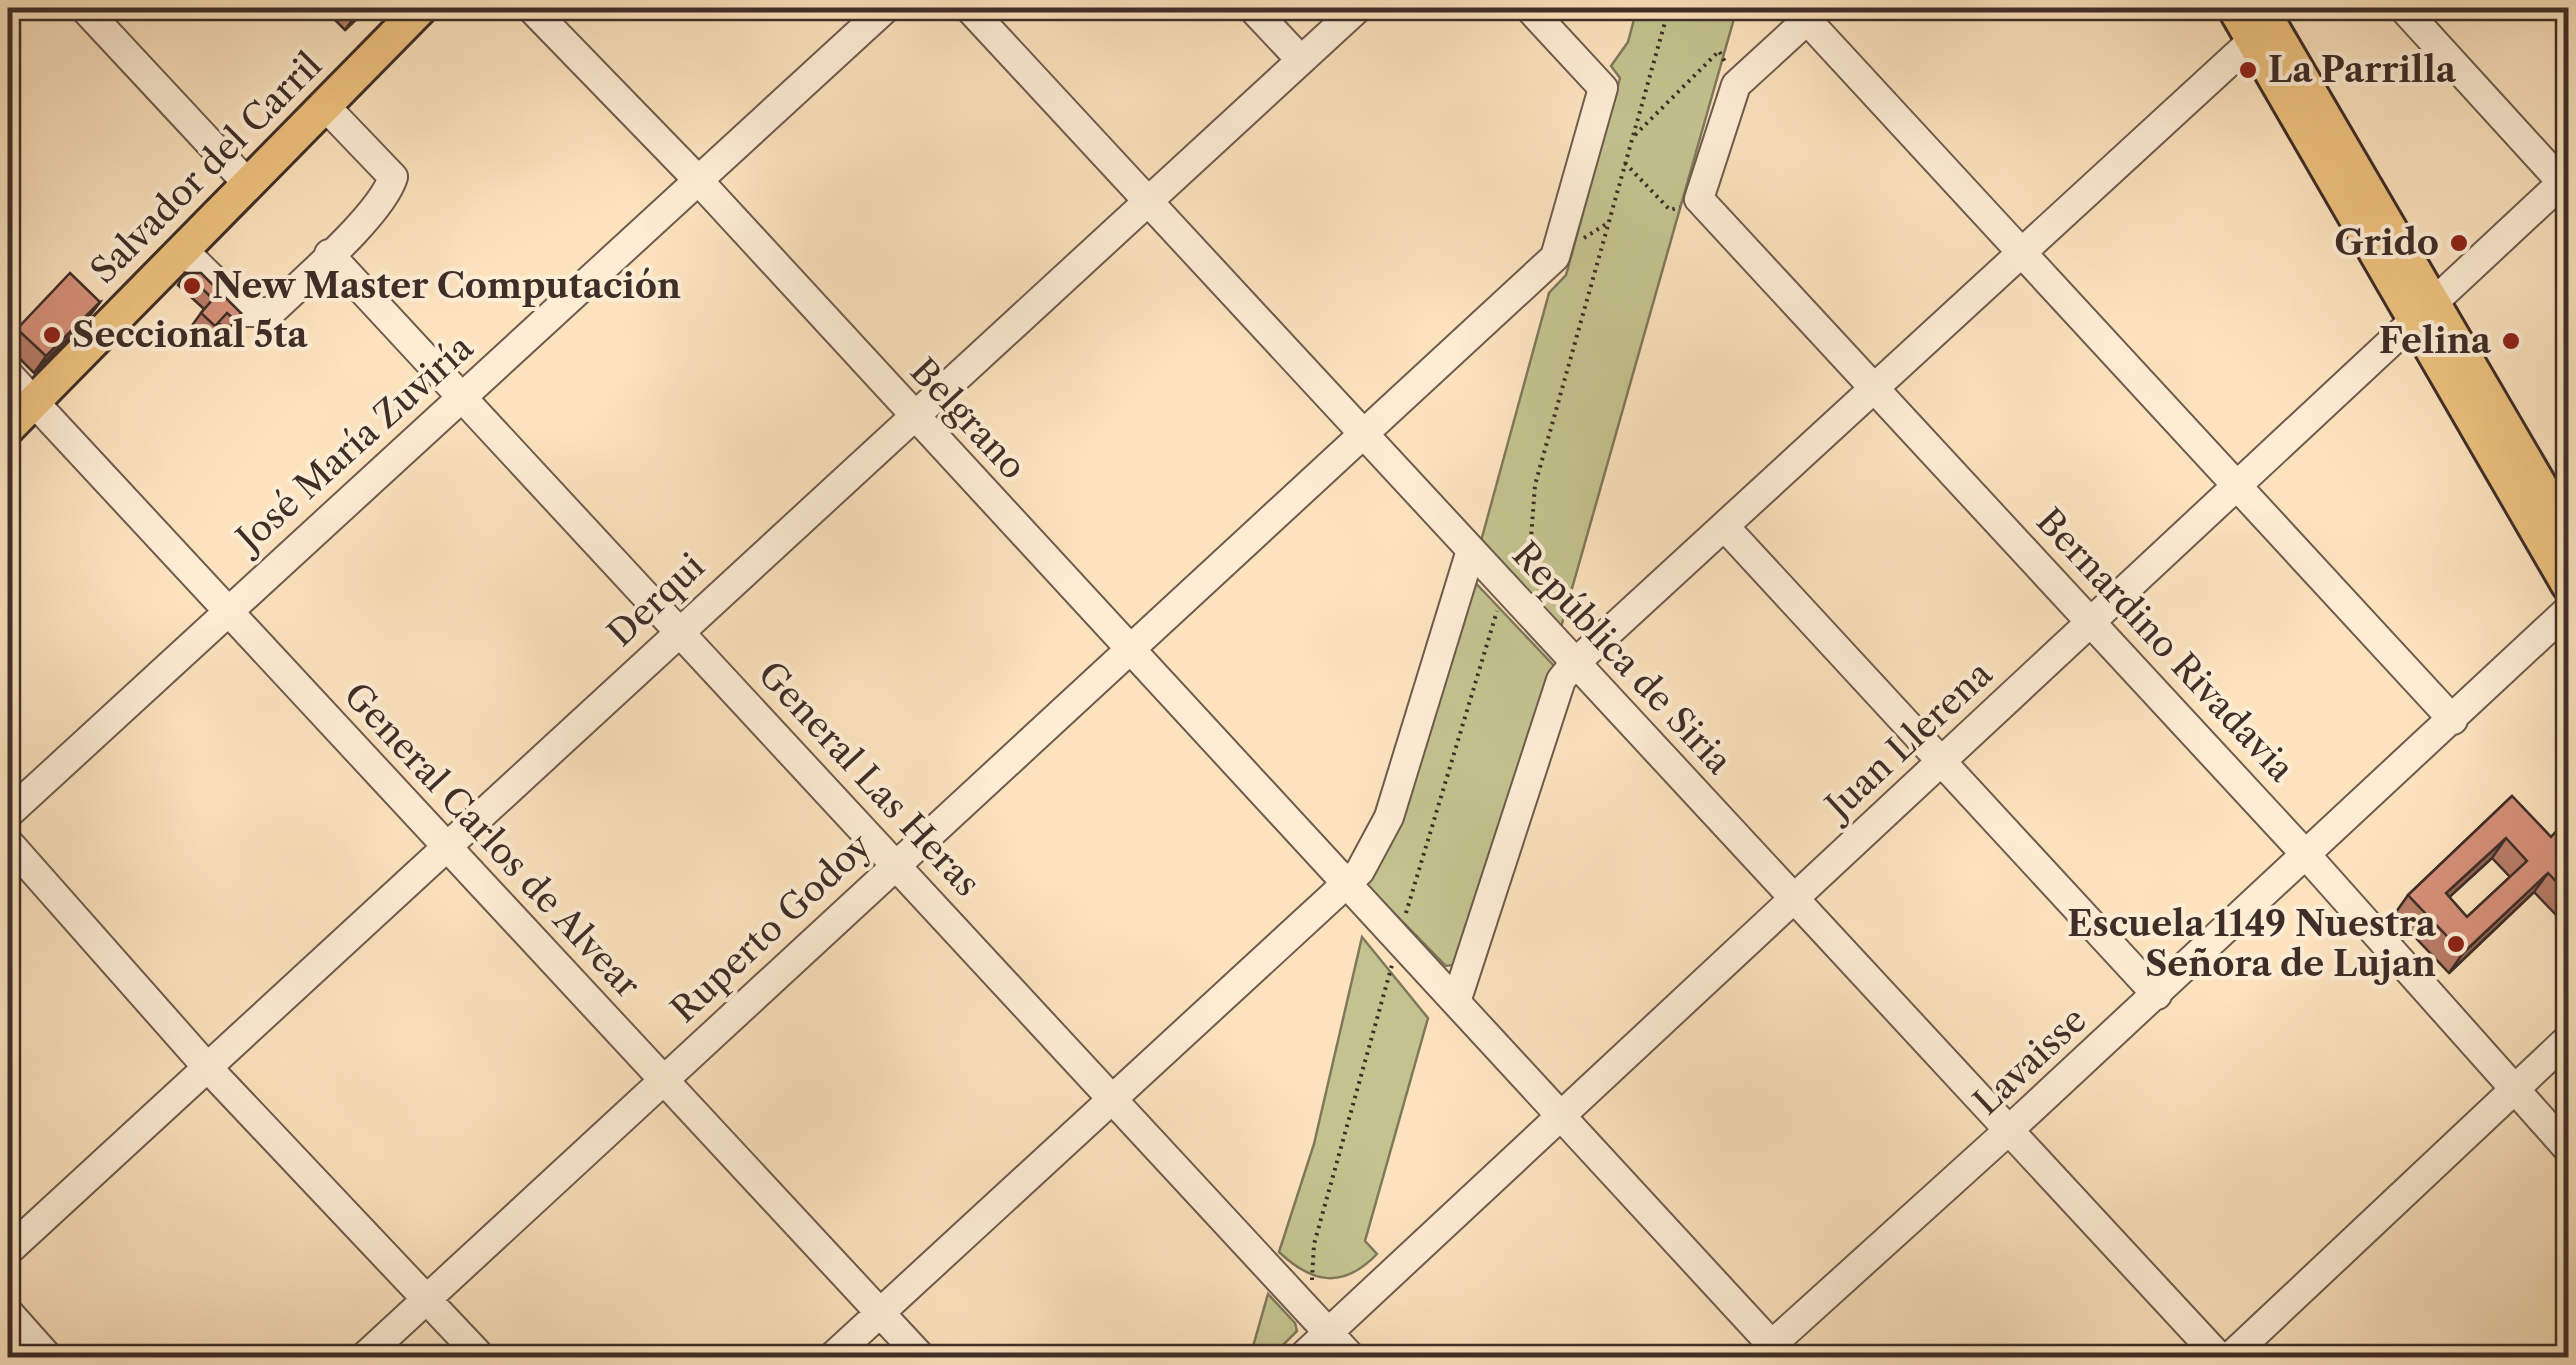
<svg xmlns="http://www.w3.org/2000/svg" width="2576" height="1365" font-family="'Libre Caslon Text',serif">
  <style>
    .green { fill: #c3c38f; stroke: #80785c; stroke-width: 2.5 }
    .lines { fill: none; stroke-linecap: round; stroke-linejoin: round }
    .minor-casing { stroke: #6e5b4e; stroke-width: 32 }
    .major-casing { stroke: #3e2e28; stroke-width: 38 }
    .path { stroke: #3e2e28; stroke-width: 4; stroke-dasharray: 2.5 5; stroke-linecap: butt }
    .minor { stroke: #fdedd5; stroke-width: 28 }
    .major { stroke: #eec27f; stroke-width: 32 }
    .wall { fill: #b87c68; stroke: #3e2e28; stroke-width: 2.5; fill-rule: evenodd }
    .shaded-wall { fill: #966555; stroke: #3e2e28; stroke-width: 2.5 }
    .building { fill: #d69079; stroke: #3e2e28; stroke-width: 2.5; fill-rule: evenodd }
    .poi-dot { fill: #8f2418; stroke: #fdedd5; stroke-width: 4 }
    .labels { text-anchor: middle; stroke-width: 8; stroke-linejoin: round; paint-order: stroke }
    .poi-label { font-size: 35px; font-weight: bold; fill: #3e2e28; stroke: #fdedd5; text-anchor: start }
    .street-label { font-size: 35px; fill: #3e2e28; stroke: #fdedd5 }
  </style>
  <rect width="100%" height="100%" fill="#fce3be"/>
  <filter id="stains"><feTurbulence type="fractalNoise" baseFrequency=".002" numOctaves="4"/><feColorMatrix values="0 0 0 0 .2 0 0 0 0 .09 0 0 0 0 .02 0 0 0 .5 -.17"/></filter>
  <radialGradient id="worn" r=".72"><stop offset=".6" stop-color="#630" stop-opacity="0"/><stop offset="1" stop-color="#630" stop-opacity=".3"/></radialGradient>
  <path class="green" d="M1637,8H1737L1561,627L1481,541L1549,293L1566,275L1620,78L1611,66L1628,42Z
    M1469,576L1557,669L1459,964L1446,966L1363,881Z
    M1362,937L1428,1018L1365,1241L1377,1254C1343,1289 1313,1284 1279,1252L1314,1144Z
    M1268,1294L1295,1323L1297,1331L1271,1357H1250Z"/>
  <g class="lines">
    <defs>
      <path id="minor" d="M84,8L247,183
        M531,8L698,180L1784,1358
        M969,8L2220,1358
        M1252,8L1300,59
        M1820,8L1736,85L1699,199L2307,856L2568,1149
        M2403,8L2568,189
        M1807,20L2453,720
        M182,249L246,312H271C302,282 382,214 393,177L324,105
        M329,254L1352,1358
        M8,374L922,1358
        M1724,526L2157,995
        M8,814L886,8
        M8,842L207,1067L482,1358
        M1456,1002L1561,680L1574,664L2265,29
        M8,1251L1358,8
        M8,1312L49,1358
        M363,1358L1555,257L1603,88L1529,8
        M831,1358L1360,871L1389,817L1471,550
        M1301,1358L2568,177
        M1757,1358L2009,1130L2568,610
        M2229,1358L2568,1039"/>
      <path id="major" d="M2234,8L2568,585
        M2261,8L2568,533
        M8,428L421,8"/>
    </defs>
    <use href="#minor" class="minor-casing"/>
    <use href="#major" class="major-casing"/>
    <path class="path" d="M1635,135L1719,51L1725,62
      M1625,163L1670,210L1680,207
      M1584,238L1606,224
      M1528,579L1535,485L1669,8
      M1406,913L1497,611
      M1312,1280L1314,1244L1392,965"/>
    <use href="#minor" class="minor"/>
    <use href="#major" class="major"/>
  </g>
  <path class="wall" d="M323,8H368L345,30Z
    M186,273L241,313L227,331L220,324L207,337L193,324L204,309L178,285Z
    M100,302L88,318L34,373L8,347V343L17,329Z
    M2512,796L2551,837L2568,819V913L2561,920L2534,892L2449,973L2394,915L2408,895ZM2492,858L2510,877L2467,917L2449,897Z"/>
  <path class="shaded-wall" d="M363,8H368L345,30L357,13Z
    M100,302L88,318L34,373L46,356Z
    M2506,838L2492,858L2432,913L2446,893Z
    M2548,873L2534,892L2449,973L2463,953Z"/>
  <path class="building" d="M351,8H363L357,13Z
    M70,273L100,302L46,356L17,329Z
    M186,273H201L241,313L235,320L227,313L215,326L201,313L213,299Z
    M2512,796L2551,837L2568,819V894L2548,873L2463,953L2408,895ZM2506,838L2527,861L2467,917L2446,893Z"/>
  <g class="poi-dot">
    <circle cx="2248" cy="70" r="10"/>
    <circle cx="2459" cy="243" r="10"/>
    <circle cx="192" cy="286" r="10"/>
    <circle cx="52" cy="335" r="10"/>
    <circle cx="2511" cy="341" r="10"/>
    <circle cx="2456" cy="944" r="10"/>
  </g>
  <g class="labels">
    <g class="poi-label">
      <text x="2268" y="82">La Parrilla</text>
      <text x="2439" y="255" text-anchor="end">Grido</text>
      <text x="212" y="298">New Master Computación</text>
      <text x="72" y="347">Seccional 5ta</text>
      <text x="2491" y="353" text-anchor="end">Felina</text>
      <text x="2436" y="936" text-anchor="end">Escuela 1149 Nuestra<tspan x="2436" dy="40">Señora de Lujan</tspan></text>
    </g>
    <g class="street-label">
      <text transform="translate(206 168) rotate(-45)" y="12">Salvador del Carril</text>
      <text transform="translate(968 419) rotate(47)" y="12">Belgrano</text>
      <text transform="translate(355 443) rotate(-42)" y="12">José María Zuviría</text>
      <text transform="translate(656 600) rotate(-43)" y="12">Derqui</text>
      <text transform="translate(2165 645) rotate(47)" y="12">Bernardino Rivadavia</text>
      <text transform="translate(1622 658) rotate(47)" y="12">República de Siria</text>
      <text transform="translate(1909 740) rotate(-43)" y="12">Juan Llerena</text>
      <text transform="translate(869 779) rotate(47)" y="12">General Las Heras</text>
      <text transform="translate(492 840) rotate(47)" y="12">General Carlos de Alvear</text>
      <text transform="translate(771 928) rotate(-43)" y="12">Ruperto Godoy</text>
      <text transform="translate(2030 1061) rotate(-43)" y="12">Lavaisse</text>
    </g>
  </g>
  <rect width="2576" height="1365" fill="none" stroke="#fce3be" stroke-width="40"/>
  <rect x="10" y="10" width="2556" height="1345" fill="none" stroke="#3e2e28" stroke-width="5"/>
  <rect x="20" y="20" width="2536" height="1325" fill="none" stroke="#3e2e28" stroke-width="2.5"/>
  <rect width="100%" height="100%" filter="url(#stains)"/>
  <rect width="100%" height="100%" fill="url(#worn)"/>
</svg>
